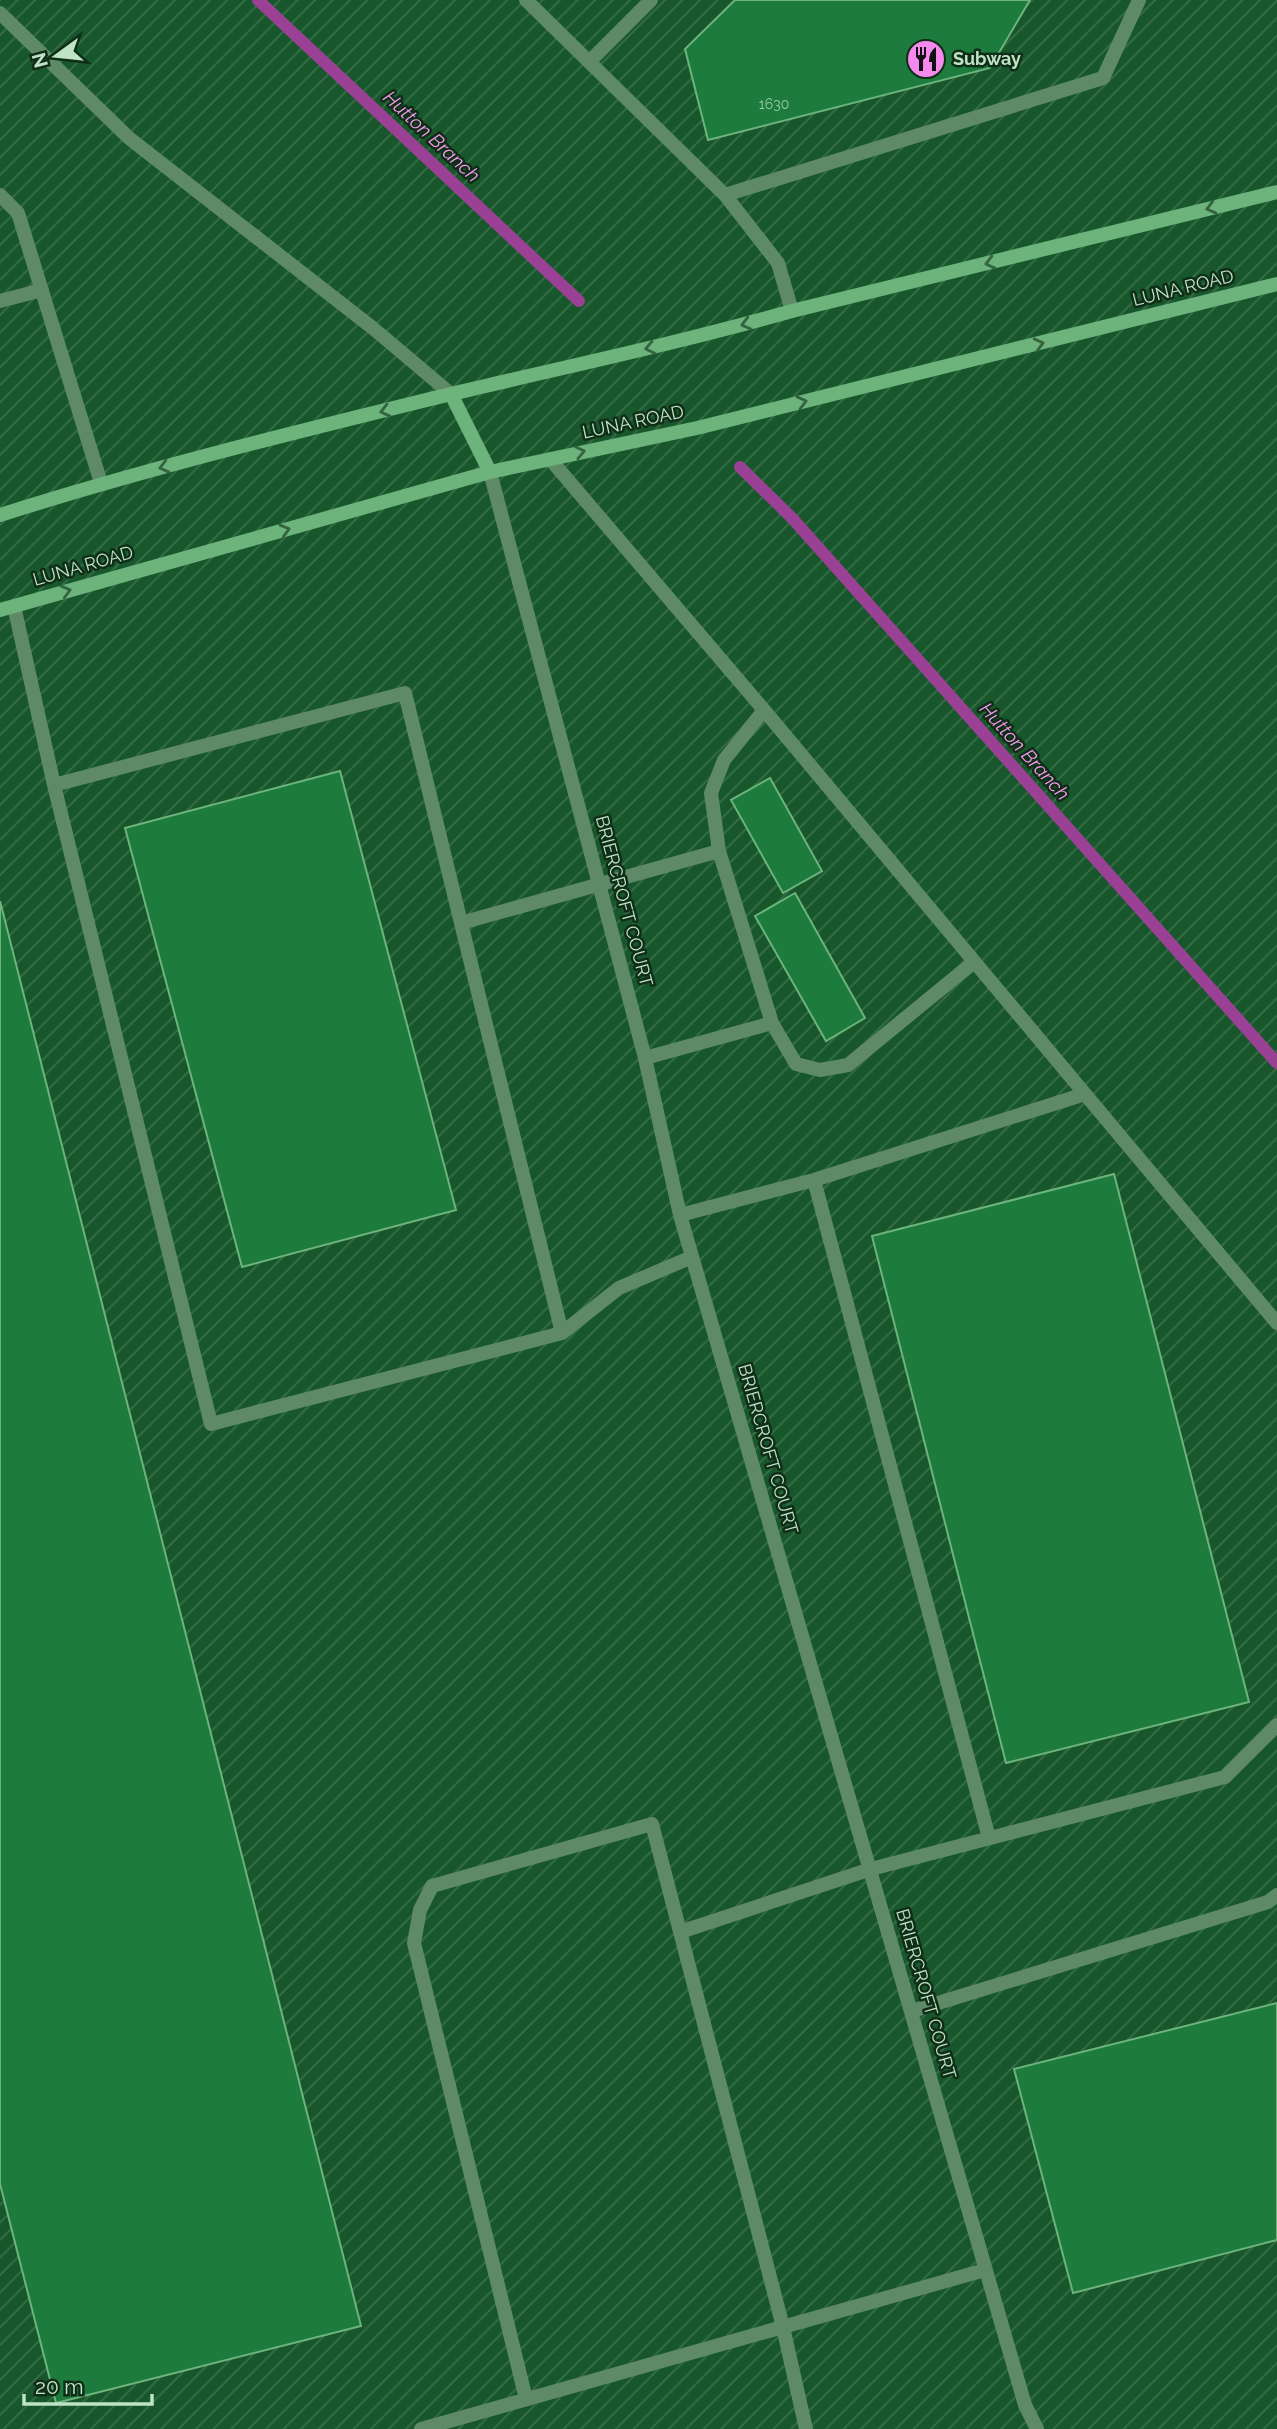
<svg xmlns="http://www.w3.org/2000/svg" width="1277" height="2429" font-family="Raleway,sans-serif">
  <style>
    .industrial { fill: url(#industrial-furrows) }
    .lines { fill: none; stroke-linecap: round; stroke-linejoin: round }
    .stream { stroke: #9a4095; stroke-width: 12 }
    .building { fill: #1d7b3d; stroke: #6cb47c; stroke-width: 2 }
    .lane { stroke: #5e8a67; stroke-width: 14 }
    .street { stroke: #5e8a67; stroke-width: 14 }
    .secondary { stroke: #6cb37c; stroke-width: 14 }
    .oneway { stroke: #34633f }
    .labels { text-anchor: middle; stroke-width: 5; stroke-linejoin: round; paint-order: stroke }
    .number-label { font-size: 14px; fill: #96c9a3 }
    .poi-label { font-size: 18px; font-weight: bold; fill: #bfe3c5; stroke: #0f2d17; text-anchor: start }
    .street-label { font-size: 18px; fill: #bfe3c5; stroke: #0f2d17 }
    .water-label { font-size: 19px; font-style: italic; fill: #f79bef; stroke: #0f2d17 }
  </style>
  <defs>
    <pattern id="industrial-furrows" width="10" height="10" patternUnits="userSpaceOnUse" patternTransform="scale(1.75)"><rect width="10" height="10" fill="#18572c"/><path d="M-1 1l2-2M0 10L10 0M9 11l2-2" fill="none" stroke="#386f49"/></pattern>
  </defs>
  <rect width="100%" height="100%" fill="#124b24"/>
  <path class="industrial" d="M0,0H1277V2429H0Z"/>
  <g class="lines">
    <path class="stream" d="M258,0L579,301
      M740,467L792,518L1277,1063"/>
  </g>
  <path class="building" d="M735,0H1030L990,68L708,140L685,49Z
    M340,771L456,1210L242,1267L125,828Z
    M770,778L822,871L783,893L731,800Z
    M795,893L865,1018L826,1041L755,916Z
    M0,901L361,2326L56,2403L0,2184Z
    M1114,1174L1249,1702L1006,1763L872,1236Z
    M1277,2003V2240L1073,2293L1014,2069Z"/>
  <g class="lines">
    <path class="lane" d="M526,0L725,195L778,263L792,311
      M0,13L129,138L374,329L451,394
      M589,62L651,0
      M0,195L18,213L101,483
      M725,195L1103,78L1139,0
      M0,301L42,290
      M550,459L764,710L1085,1094
      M14,606L54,785L211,1424L562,1333L619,1288L692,1257
      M54,785L405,693L461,923L719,851
      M461,923L562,1333
      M772,1023L796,1064L820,1070L848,1065L974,962
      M645,1058L772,1023L719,851L711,793L724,760L764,710
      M814,1180L989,1838
      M680,1215L814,1180L1085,1094L1277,1323
      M680,1932L871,1869L1225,1777L1277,1725
      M912,2011L1268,1902L1277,1895
      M526,2399L414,1943L420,1910L432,1886L652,1824L783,2327L806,2429
      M421,2429L985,2270"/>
    <path class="street" d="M490,472L645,1058L680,1215L1025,2405L1037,2429"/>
    <path class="secondary" d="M451,394L490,472
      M0,515C148,468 300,431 451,394C565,367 679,343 792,311L1277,192
      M0,610L490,472L697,428L1277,284"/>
  </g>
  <defs><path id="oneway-chevron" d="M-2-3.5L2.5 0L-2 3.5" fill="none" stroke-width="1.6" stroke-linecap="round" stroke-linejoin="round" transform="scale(1.75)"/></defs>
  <g class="oneway">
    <use href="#oneway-chevron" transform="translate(1211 208) rotate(166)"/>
    <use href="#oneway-chevron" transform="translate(990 263) rotate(166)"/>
    <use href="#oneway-chevron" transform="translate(746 324) rotate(165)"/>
    <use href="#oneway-chevron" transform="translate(1039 344) rotate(-14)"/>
    <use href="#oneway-chevron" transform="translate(650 348) rotate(167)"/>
    <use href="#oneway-chevron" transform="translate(802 402) rotate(-14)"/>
    <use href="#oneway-chevron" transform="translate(385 411) rotate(166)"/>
    <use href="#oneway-chevron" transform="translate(580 452) rotate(-12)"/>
    <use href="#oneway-chevron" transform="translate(164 467) rotate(166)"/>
    <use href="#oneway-chevron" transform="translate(285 530) rotate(-16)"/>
    <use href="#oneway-chevron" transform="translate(66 591) rotate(-16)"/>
  </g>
  <defs>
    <symbol id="restaurant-disc" viewBox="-11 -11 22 22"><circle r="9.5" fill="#f689ed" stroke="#0f2d17"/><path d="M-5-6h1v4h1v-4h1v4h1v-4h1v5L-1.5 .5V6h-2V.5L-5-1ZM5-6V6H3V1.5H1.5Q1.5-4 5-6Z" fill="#111"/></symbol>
  </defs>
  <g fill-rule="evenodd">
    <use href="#restaurant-disc" x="904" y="37" width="44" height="44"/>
  </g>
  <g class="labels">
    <g class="number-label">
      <text x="774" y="109">1630</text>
    </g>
    <g class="poi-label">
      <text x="953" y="65">Subway</text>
    </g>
    <g class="street-label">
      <text transform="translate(1183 288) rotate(-14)" y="6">LUNA ROAD</text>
      <text transform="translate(633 422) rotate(-12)" y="6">LUNA ROAD</text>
      <text transform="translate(83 566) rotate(-16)" y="6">LUNA ROAD</text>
      <text transform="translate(624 901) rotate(75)" y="6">BRIERCROFT COURT</text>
      <text transform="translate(768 1449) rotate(74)" y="6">BRIERCROFT COURT</text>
      <text transform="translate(926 1994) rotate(74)" y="6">BRIERCROFT COURT</text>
    </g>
    <g class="water-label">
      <text transform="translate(432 136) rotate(43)" y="7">Hutton Branch</text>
      <text transform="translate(1025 751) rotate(48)" y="7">Hutton Branch</text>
    </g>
  </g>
  <g transform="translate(56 56) rotate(255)" stroke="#0f2d17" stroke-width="5" paint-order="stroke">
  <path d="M0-5L12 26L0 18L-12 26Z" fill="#bfe3c5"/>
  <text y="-10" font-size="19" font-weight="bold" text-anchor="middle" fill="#bfe3c5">N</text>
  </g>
  <path d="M24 2394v10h128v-10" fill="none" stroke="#bfe3c5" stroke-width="3.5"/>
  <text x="35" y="2394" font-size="21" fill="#bfe3c5" stroke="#0f2d17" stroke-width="5" paint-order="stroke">20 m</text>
</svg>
